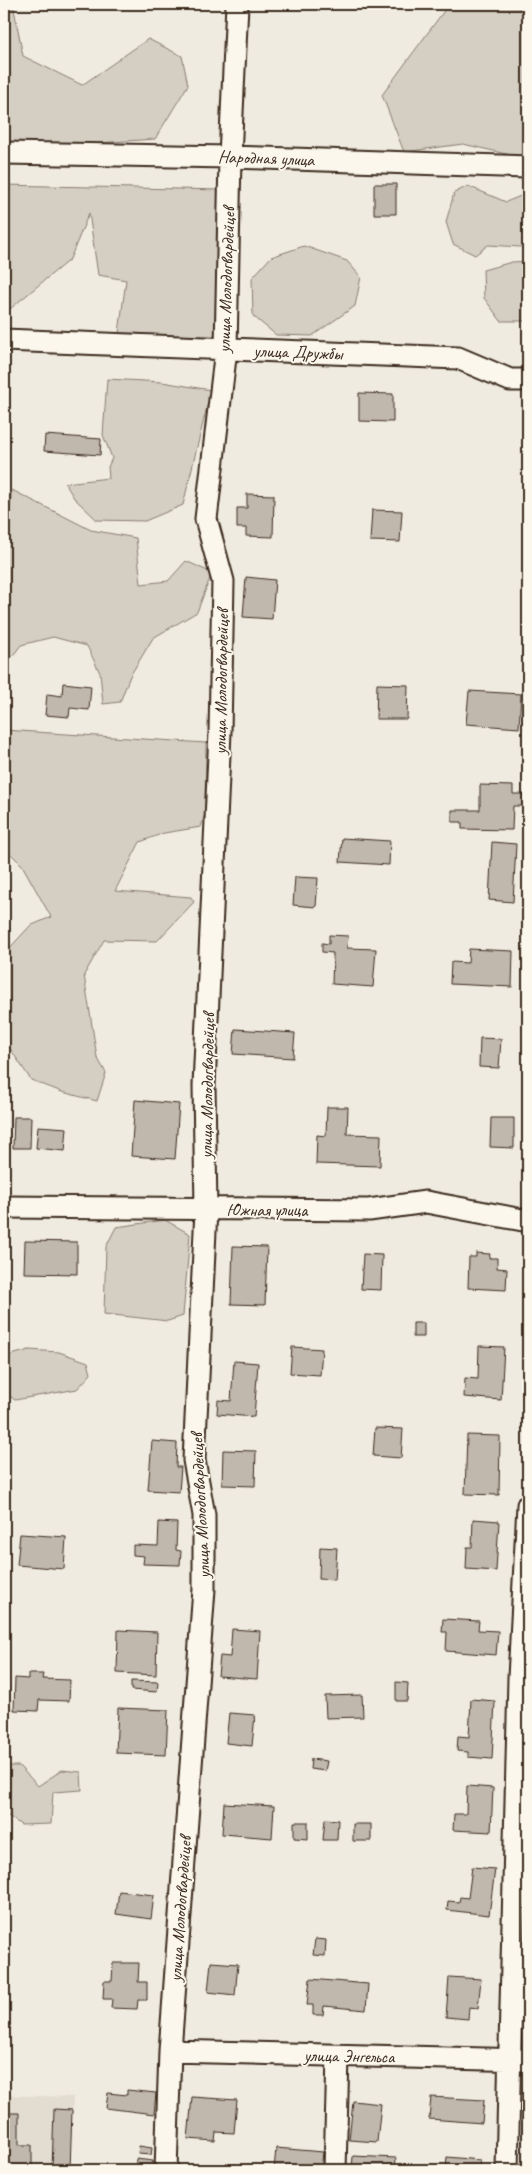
<svg xmlns="http://www.w3.org/2000/svg" width="532" height="2174" font-family="Caveat,sans-serif">
  <style>
    .built { fill: #e2dcd1 }
    .green { fill: #d5cec3; stroke: #887c70 }
    .building { fill: #c0b8ad; stroke: #3b2a1e }
    .lines { fill: none; stroke-linecap: round; stroke-linejoin: round }
    .minor-casing { stroke: #3b2a1e; stroke-width: 25 }
    .minor { stroke: #fbf7ec; stroke-width: 21 }
    .labels { text-anchor: middle; stroke-width: 4; stroke-linejoin: round; paint-order: stroke }
    .street-label { font-size: 18px; fill: #3b2a1e; stroke: #fbf7ec }
  </style>
  <rect width="100%" height="100%" fill="#f0ebe0"/>
  <filter id="ink" filterUnits="userSpaceOnUse"><feTurbulence type="fractalNoise" baseFrequency=".02" numOctaves="2"/><feDisplacementMap in="SourceGraphic" scale="10" xChannelSelector="R" yChannelSelector="G"/><feConvolveMatrix kernelMatrix="1 2 1 2 8 2 1 2 1" color-interpolation-filters="sRGB"/></filter>
  <g filter="url(#ink)">
    <path class="built" d="M4,2095L73,2097L70,2170H4Z"/>
    <path class="green" d="M4,4H13L23,56L82,85L148,39L182,56L188,85L155,139L55,146H4Z
      M449,4H513L528,13V159L463,144L404,152L382,95Z
      M4,185L222,190L223,343L118,340L126,280L98,275L89,213L70,259L4,314Z
      M468,186L506,202L528,193V242L520,247L488,245L475,255L453,244L446,222L454,193Z
      M304,246L347,261L361,277L355,306L312,336L276,335L253,316L252,278L271,257Z
      M528,261V321H501L484,298L483,270L512,262Z
      M107,379L162,382L211,390L183,505L145,521L97,520L74,498L65,483L109,478L108,467L112,458L103,435Z
      M12,490L91,530L136,538L141,584L168,581L186,561L212,573L197,612L153,638L130,676L120,702L103,704L100,673L87,646L53,637L21,645L4,667V547Z
      M4,730L206,743L205,813L201,827L164,833L140,842L115,891L191,897L194,902L157,941L104,940L84,975L97,1057L106,1073L97,1101L62,1092L31,1080L5,1041L4,954L30,926L51,917L22,865L4,847Z
      M165,1220L190,1234L183,1316L168,1321L104,1314L106,1247L116,1227Z
      M29,1350L59,1352L88,1362L91,1374L77,1389L15,1400L4,1392V1357Z
      M4,1766H19L38,1786L62,1770L81,1772L82,1790L53,1792L51,1824L21,1825L4,1813Z"/>
    <path class="building" d="M374,184H396V214H374Z
      M359,393L393,394V422L359,421Z
      M45,435L101,439L100,455L44,451Z
      M247,494L274,495L273,537L246,536V528H237V508H247Z
      M372,510L402,511L400,542L370,541Z
      M246,577L275,580L272,619L243,617Z
      M63,683L91,686L89,710L70,708L69,717L45,715L47,694L62,696Z
      M377,684L408,685L407,719H376Z
      M469,691L521,694L519,728L466,724Z
      M480,785L513,786V794H526L525,806H513L512,830L462,829V822H452V810H480Z
      M342,838L390,841L389,865L340,862Z
      M492,842L516,844L513,902L489,900Z
      M295,877L318,878L316,907L293,905Z
      M329,935L348,936L347,948L376,949L373,987L332,984L333,953L322,952V943L329,944Z
      M469,949L513,951L512,987L450,984L451,962L468,963Z
      M235,1029L295,1033L293,1058L233,1054Z
      M480,1038L501,1039L499,1068L479,1067Z
      M135,1100L179,1104L175,1159L131,1156Z
      M327,1107H348L347,1134L381,1135L380,1166L316,1164L317,1135L326,1136Z
      M14,1117H31L30,1148H13Z
      M491,1118H514V1148L490,1147Z
      M38,1126L67,1128L65,1151L36,1148Z
      M25,1241L77,1242V1274L24,1273Z
      M233,1246L267,1247L265,1305L231,1304Z
      M476,1253L490,1254L489,1258H497V1268L507,1269L506,1290L468,1288L469,1257H476Z
      M363,1254L382,1255L381,1290L361,1289Z
      M413,1323H424V1337H413Z
      M479,1346L504,1347L501,1400L464,1397L465,1378L478,1379Z
      M292,1347L322,1349L320,1375L290,1373Z
      M234,1361L258,1363L254,1417L217,1414L218,1400L231,1401Z
      M375,1428L403,1429L401,1458L373,1456Z
      M467,1435L500,1436L499,1495L465,1494Z
      M152,1441L177,1443L176,1467H181L179,1492L148,1490Z
      M223,1450L256,1451L255,1486L222,1485Z
      M473,1519L499,1521L496,1571L466,1569L467,1547H472Z
      M159,1522L177,1523L176,1550L181,1551L180,1565L143,1564L144,1556L133,1555V1545L158,1546Z
      M20,1534L66,1537L64,1569L17,1565Z
      M320,1547L337,1548L335,1580L319,1579Z
      M443,1619L479,1621L478,1630L498,1631L496,1655L446,1651L447,1632H442Z
      M232,1629L260,1631L257,1679L218,1676L220,1656L230,1657Z
      M118,1630L157,1632L156,1675L117,1673Z
      M28,1674H43L42,1679L70,1680L69,1701L39,1700L38,1711L14,1710L15,1678L28,1679Z
      M131,1681L158,1682L157,1692L131,1690Z
      M396,1682L408,1683L407,1701H396Z
      M362,1695L363,1717L326,1718L325,1696Z
      M471,1699L495,1701L492,1759L468,1757V1752L457,1751L458,1736L469,1737Z
      M118,1708L168,1710L166,1755L116,1753Z
      M229,1713L255,1715L252,1746L226,1743Z
      M311,1759L327,1761L325,1771L310,1769Z
      M467,1786L493,1788L491,1832L453,1830L454,1814H466Z
      M224,1803L274,1806L272,1838L222,1834Z
      M325,1819L338,1820L337,1840H323Z
      M294,1822H308V1839L294,1838Z
      M353,1824H371V1841H353Z
      M472,1867L495,1869L489,1915L447,1910L448,1901L459,1902L460,1897L468,1898Z
      M119,1891L154,1895L151,1919L116,1914Z
      M315,1939L326,1940L325,1956L313,1955Z
      M211,1962L238,1964L235,1995L208,1992Z
      M113,1963H139L138,1982H147V2000H138L137,2009L111,2008L112,1999H103L104,1981H112Z
      M449,1977L481,1979L478,2008L469,2007L468,2019L446,2017Z
      M310,1979L368,1984L366,2010L324,2006L323,2015H313V2005H307Z
      M127,2090L156,2093L154,2114L106,2108L108,2093L127,2095Z
      M192,2097L237,2100L234,2133L216,2132L215,2141L188,2139Z
      M431,2097L484,2100L482,2123L429,2119Z
      M353,2101L381,2104L377,2142L349,2140Z
      M54,2109L72,2110L70,2170H52Z
      M4,2113H19V2145H32V2170H4Z
      M139,2146L152,2148L151,2155L138,2154Z
      M276,2148L323,2152L321,2170H274Z
      M353,2156L396,2158L395,2170H352Z
      M447,2157L480,2160L479,2170H446Z
      M136,2159L153,2161L151,2170H135Z"/>
    <g class="lines">
      <defs>
        <path id="minor" d="M4,153L230,157L528,167
          M4,340L458,358L510,380H528
          M4,1207L369,1210L426,1202L528,1221
          M170,2051L528,2060
          M166,2170L170,2051L204,1589V1515L194,1460L206,1210L204,1086L220,732L223,581L206,519L226,349L230,157L237,4
          M335,2170L338,2056
          M507,2170L519,1678L528,1505"/>
      </defs>
      <use href="#minor" class="minor-casing"/>
      <use href="#minor" class="minor"/>
    </g>
  </g>
  <g class="labels">
    <g class="street-label">
      <text transform="translate(266 158) rotate(2)" y="6">Народная улица</text>
      <text transform="translate(226 280) rotate(-88)" y="6">улица Молодогвардейцев</text>
      <text transform="translate(298 352) rotate(2)" y="6">улица Дружбы</text>
      <text transform="translate(221 682) rotate(-89)" y="6">улица Молодогвардейцев</text>
      <text transform="translate(207 1086) rotate(-89)" y="6">улица Молодогвардейцев</text>
      <text x="267" y="1216">Южная улица</text>
      <text transform="translate(200 1506) rotate(-93)" y="6">улица Молодогвардейцев</text>
      <text transform="translate(180 1909) rotate(-86)" y="6">улица Молодогвардейцев</text>
      <text transform="translate(349 2056) rotate(1)" y="6">улица Энгельса</text>
    </g>
  </g>
  <rect width="532" height="2174" fill="none" stroke="#fbf7ec" stroke-width="20"/>
  <rect x="10" y="10" width="512" height="2154" fill="none" stroke="#3b2a1e" stroke-width="2" filter="url(#ink)"/>
</svg>
